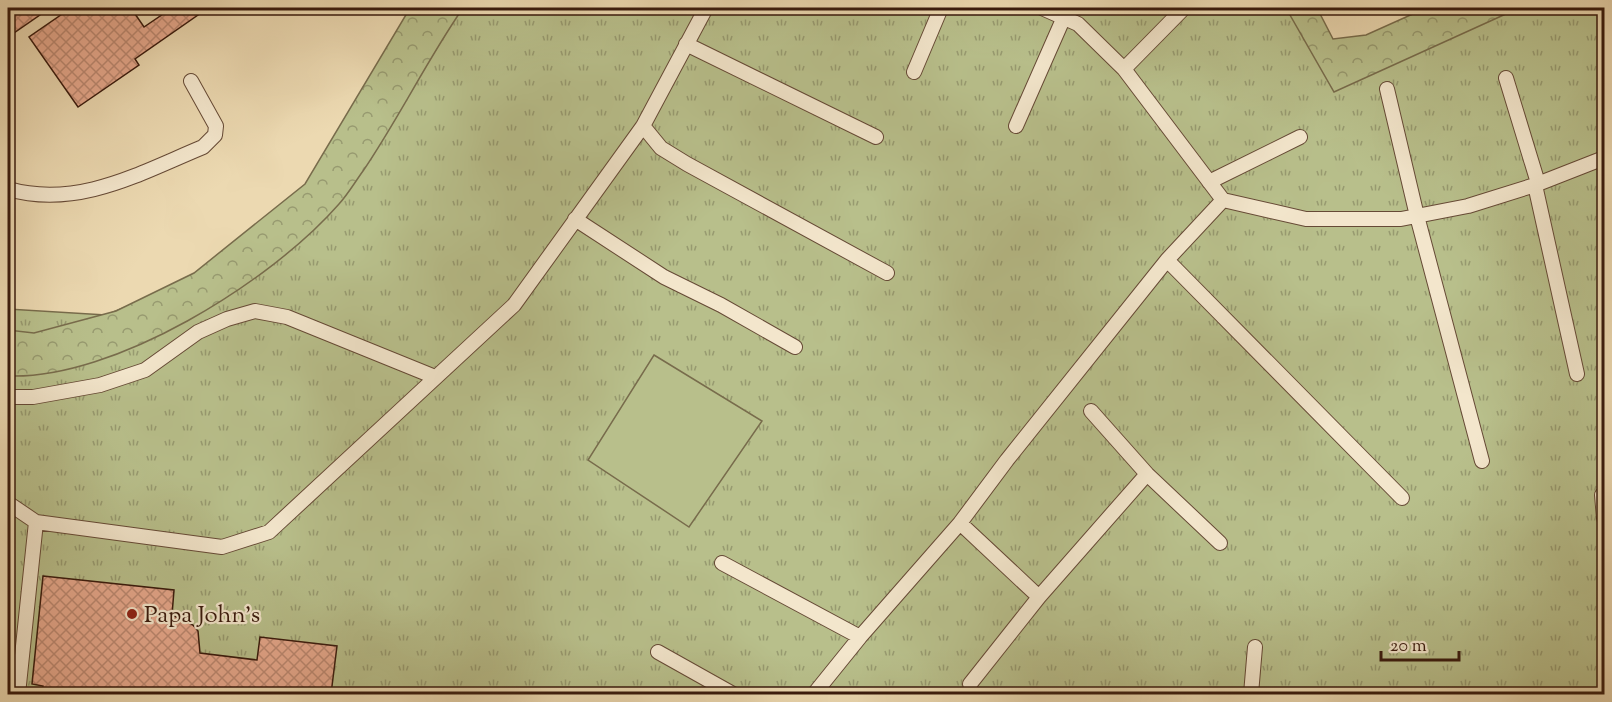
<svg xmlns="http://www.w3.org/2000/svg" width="1612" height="702" font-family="'Sorts Mill Goudy',serif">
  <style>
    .grass { fill: url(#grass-tufts); stroke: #786c4c; stroke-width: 1.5 }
    .forest { fill: url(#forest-crowns); stroke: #786c4c; stroke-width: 1.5 }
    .pitch { fill: #b8bf8b; stroke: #786c4c; stroke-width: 1.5 }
    .building { fill: url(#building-cross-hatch); stroke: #391a0d; stroke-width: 1.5 }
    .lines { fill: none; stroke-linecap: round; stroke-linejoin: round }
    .service-casing { stroke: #664a36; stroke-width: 16 }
    .service { stroke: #f3e6cc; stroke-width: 14 }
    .poi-dot { fill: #8f2418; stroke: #f3e6cc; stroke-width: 2 }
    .labels { text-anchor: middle; stroke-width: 4.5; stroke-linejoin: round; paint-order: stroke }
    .poi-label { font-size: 24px; fill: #391a0d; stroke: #f3e6cc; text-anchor: start }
  </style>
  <defs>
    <pattern id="grass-tufts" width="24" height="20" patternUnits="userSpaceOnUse" patternTransform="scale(1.5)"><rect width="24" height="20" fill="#b8bf8b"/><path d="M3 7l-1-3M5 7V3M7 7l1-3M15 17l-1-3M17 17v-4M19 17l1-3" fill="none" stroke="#979a70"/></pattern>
    <pattern id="forest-crowns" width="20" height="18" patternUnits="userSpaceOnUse" patternTransform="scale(1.5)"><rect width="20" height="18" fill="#b8bf8b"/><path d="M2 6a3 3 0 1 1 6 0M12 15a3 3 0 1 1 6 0" fill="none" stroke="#979a70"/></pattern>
    <pattern id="building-cross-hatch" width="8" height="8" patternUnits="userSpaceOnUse" patternTransform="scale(1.5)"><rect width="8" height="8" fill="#e7a98e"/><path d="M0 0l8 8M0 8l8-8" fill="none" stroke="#bc8972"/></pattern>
  </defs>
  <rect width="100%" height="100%" fill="#ecd9b1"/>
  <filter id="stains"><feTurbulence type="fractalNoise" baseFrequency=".00333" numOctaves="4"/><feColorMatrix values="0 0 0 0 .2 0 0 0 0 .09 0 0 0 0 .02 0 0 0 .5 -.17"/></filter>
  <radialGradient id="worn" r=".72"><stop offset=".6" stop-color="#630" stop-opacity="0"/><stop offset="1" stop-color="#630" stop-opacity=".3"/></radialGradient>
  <path class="grass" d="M421,8H1310L1329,47L1484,8H1604V694H8V309L106,315L216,270L315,191Z"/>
  <path class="forest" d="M410,8H463C427,60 399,118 363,171C355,182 348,194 339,204C271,282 114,380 8,376V330L34,333L116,311L194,273L305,184Z
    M1286,8H1317L1333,39L1366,35L1426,8H1519L1334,92Z"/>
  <path class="pitch" d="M654,355L762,421L689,527L588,460Z"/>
  <path class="building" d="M8,8H50L8,37Z
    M71,8H131L144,27L172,8H208L135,59L139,65L78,107L29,37Z
    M43,576L174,590L172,615L193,625L198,631L200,653L257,660L260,637L337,646L331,694H42L43,686L32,684Z"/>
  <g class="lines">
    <defs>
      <path id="service" d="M1042,8L1078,24L1124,69L1223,200L1306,219H1401L1468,206L1535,185L1604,158
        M686,44L876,137
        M1124,69L1184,8
        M914,72L941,8
        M1506,78L1538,183
        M1387,89L1417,216L1482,461
        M643,126L661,148L687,164L887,273
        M1016,126L1064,17
        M1209,182L1300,137
        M1535,185L1577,374
        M8,189C78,209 140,173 203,147L215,135L216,126L191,81
        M575,219L664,277L721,305L795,347
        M1167,260L1402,498
        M8,397H33L100,385L145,370L198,332L227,319L255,311L287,317L435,377
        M1091,411L1147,474L1220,543
        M1602,495L1604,518
        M8,503L36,522L222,547L269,532L514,305L643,126L706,8
        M960,523L1039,597
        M722,563L860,637
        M658,652L733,694
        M970,684L1039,597L1147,474
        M18,694L36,522
        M814,694L860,637L960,523L1007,460L1167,260L1223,200
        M1251,694L1255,647"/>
    </defs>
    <use href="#service" class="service-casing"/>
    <use href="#service" class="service"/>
  </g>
  <circle class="poi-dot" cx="132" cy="614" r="6"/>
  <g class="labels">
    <g class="poi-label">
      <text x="144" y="622">Papa John's</text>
    </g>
  </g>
  <rect width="1612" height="702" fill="none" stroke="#ecd9b1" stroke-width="30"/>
  <rect x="9" y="9" width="1594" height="684" fill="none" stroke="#391a0d" stroke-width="3"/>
  <rect x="15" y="15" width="1582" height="672" fill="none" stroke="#391a0d" stroke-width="1.5"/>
  <path d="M1381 651v9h78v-9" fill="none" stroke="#391a0d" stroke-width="3"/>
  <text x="1390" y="651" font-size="18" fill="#391a0d" stroke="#f3e6cc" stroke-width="4.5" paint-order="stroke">20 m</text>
  <rect width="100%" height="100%" filter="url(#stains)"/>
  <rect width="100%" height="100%" fill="url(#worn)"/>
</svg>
